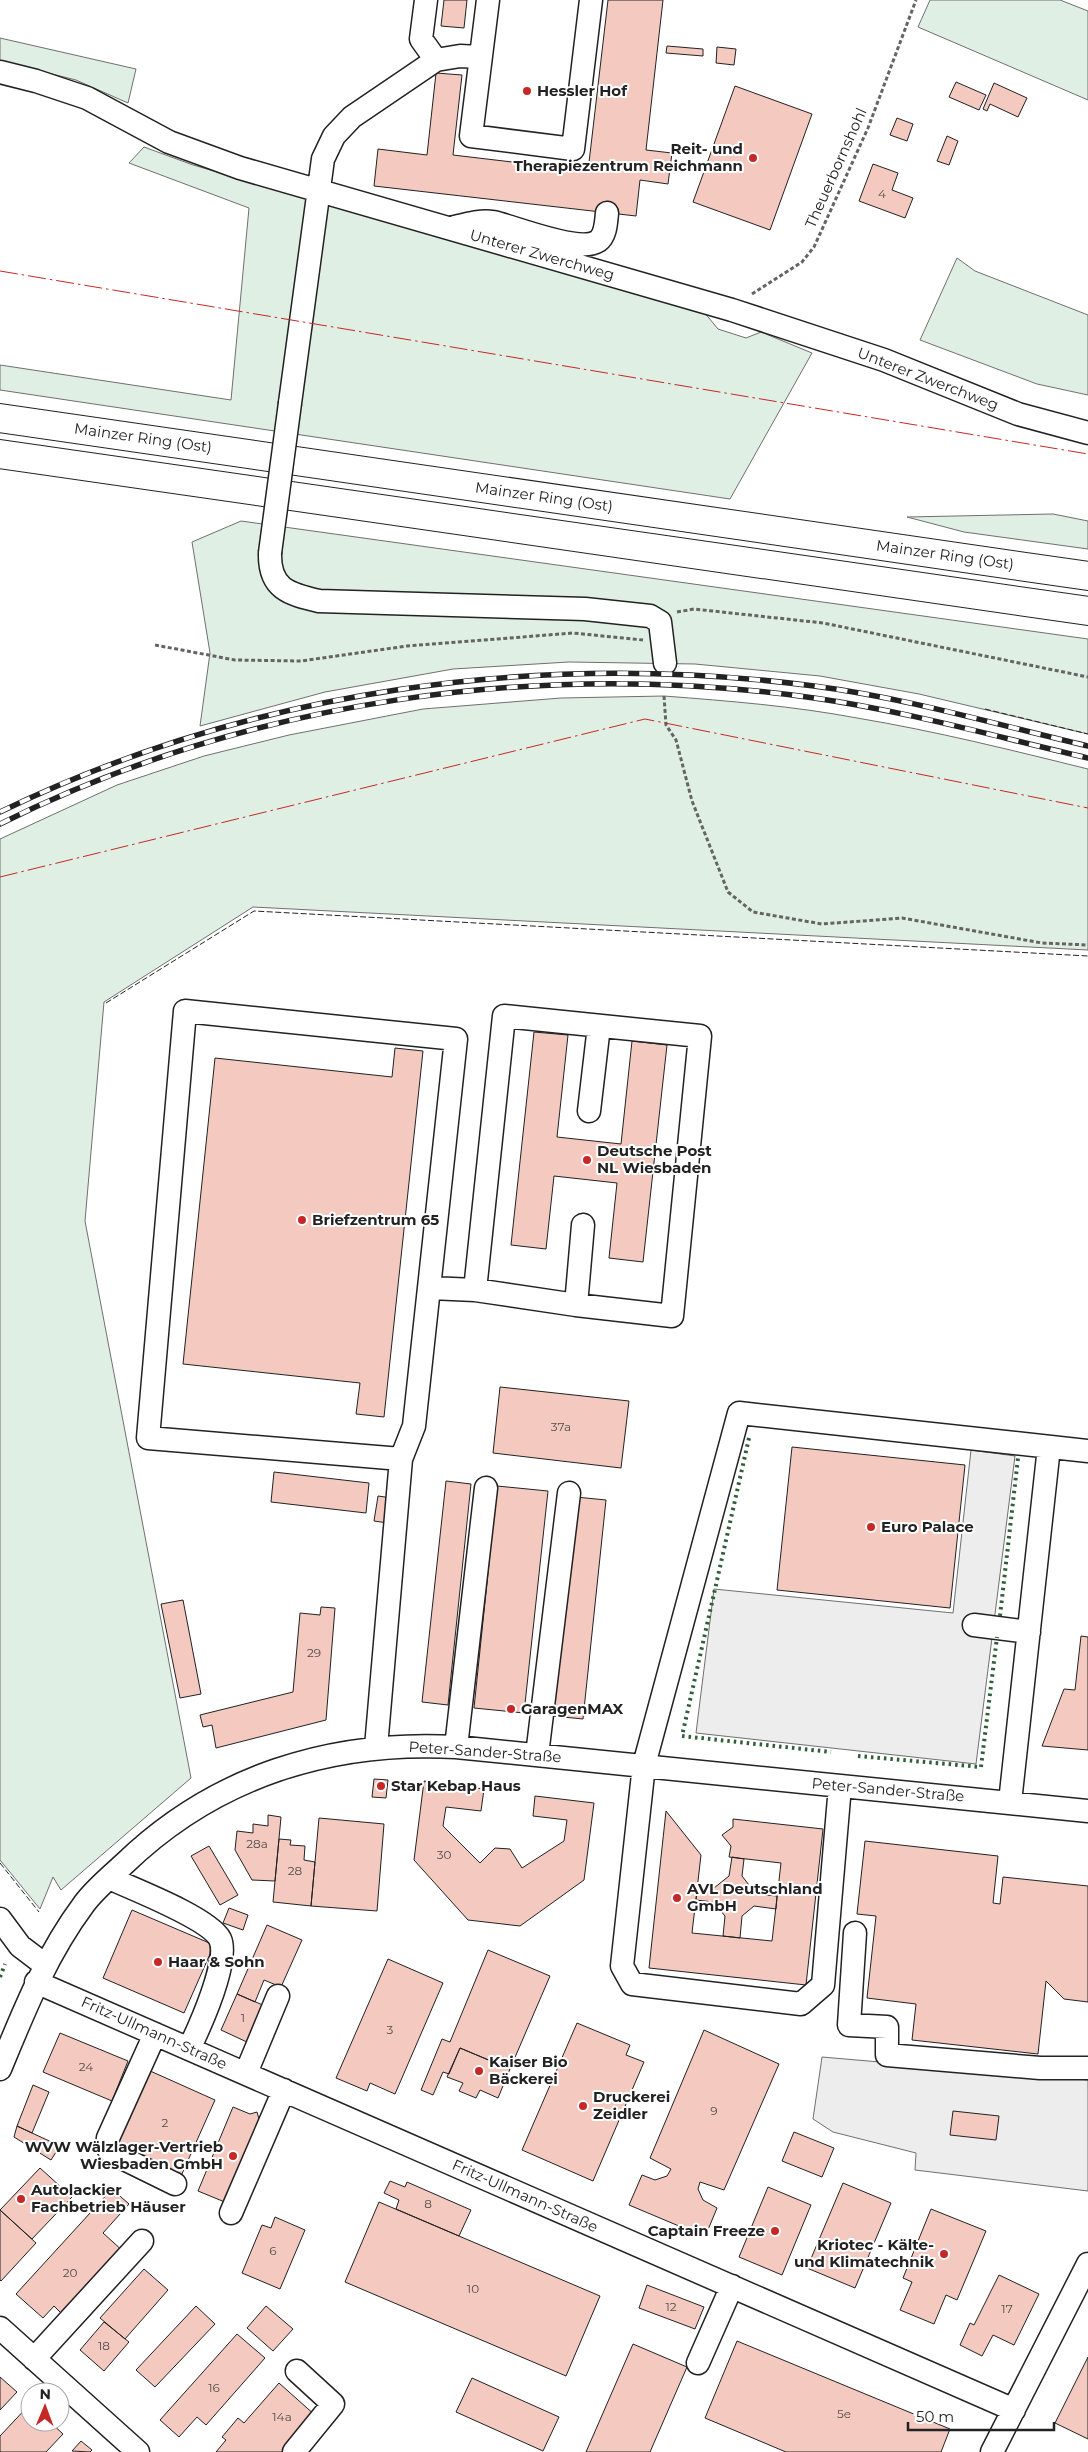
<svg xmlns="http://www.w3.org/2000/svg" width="1088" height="2452" font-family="Montserrat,sans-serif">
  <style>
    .green { fill: #e0efe3; stroke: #6f6f6f }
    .parking { fill: #ededed; stroke: #6f6f6f }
    .building { fill: #f3c9c0; stroke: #222 }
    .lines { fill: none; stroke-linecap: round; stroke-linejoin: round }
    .minor-casing { stroke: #222; stroke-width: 25 }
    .highway-casing { stroke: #222; stroke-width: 30 }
    .path { stroke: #646464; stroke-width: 3; stroke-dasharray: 4 2.5; stroke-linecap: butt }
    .minor { stroke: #fff; stroke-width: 22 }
    .highway { stroke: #fff; stroke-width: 28 }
    .rail-casing { stroke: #222; stroke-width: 5.5 }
    .rail { stroke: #fff; stroke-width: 4; stroke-dasharray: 11; stroke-linecap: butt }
    .minor-bridge-casing { stroke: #222; stroke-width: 25; stroke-linecap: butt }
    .minor-bridge { stroke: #fff; stroke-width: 22 }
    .hedge { stroke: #2f5e38; stroke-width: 4; stroke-dasharray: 2.5 4; stroke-linecap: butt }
    .fence { stroke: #222; stroke-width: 1; stroke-dasharray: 6 2.5; stroke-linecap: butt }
    .power { stroke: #c62828; stroke-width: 1; stroke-dasharray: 18 4 2.5 4; stroke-linecap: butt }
    .poi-dot { fill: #c62828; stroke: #fff; stroke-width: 2 }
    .labels { text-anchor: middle; stroke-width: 4; stroke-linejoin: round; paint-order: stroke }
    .number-label { font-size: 12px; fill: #564c4a }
    .poi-label { font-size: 15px; font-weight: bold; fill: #222; stroke: #fff; text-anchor: start }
    .street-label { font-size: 15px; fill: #222; stroke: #fff }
  </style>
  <rect width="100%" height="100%" fill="#fff"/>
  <path class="green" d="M930,0H1060L1088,11V100L918,27Z
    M0,38L136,69L128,103L76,80L0,61Z
    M144,147L193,165L704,312L718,329L746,338L761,332L812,353L730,499L0,390V365L231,400L249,208L129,163Z
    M957,258L975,271L1088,315V395L1037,384L920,340Z
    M1053,514L1088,521V549L964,532L907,517Z
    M241,521L1088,639V734L919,694L820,676L695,664L569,662L453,669L325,692L200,726L210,653L192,542Z
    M664,696C729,701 793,706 857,718C935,731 1011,750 1088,769V950L253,907L104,1002L85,1221L191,1778L61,1890L53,1877L40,1909L0,1860V839L117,785L204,756L289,735L423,709L561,698Z"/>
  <path class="parking" d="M971,1450L1015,1456L976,1764L696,1733L714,1589L953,1613Z
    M822,2057L1088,2080V2191L915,2170L916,2153L833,2132L813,2119Z"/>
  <path class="building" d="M444,0H467L464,28L441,26Z
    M608,0H663L646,150L672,153L668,184L640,180L636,216L374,186L378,149L427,155L436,73L462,75L453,155L588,171Z
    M667,46L703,49V56L666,53Z
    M717,47L736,49L734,65L716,63Z
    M956,82L986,95L979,110L949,97Z
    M994,83L1027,98L1018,117L990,104L987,111L983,109Z
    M735,86L812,114L770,230L693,202Z
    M897,118L913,124L907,141L890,135Z
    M947,136L958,141L949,165L937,161Z
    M873,164L898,173L892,190L913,198L905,218L859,201Z
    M534,1032L568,1035L557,1137L621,1144L632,1041L667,1045L643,1262L609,1258L617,1183L554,1176L546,1249L511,1245Z
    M395,1048L423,1051L384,1417L356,1414L360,1383L183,1364L215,1058L392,1077Z
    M500,1387L629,1401L621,1468L493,1453Z
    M792,1447L965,1465L950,1608L777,1590Z
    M274,1472L369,1483L366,1513L271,1502Z
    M446,1481L471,1484L448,1705L422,1702Z
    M497,1486L548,1491L524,1713L474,1708Z
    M378,1496L392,1498L388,1523L374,1521Z
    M576,1497L606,1500L583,1719L553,1716Z
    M183,1600L201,1694L180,1698L161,1604Z
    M321,1607L335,1608L326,1720L216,1748L212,1725L203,1727L200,1715L293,1692L300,1613L320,1615Z
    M1081,1636L1088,1637V1750L1042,1746L1064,1689L1075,1690Z
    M374,1779L388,1780L386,1798L372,1797Z
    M424,1781L484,1789L481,1811L446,1807L443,1826L480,1863L495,1848L510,1849L522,1868L564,1841L567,1820L533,1816L535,1796L594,1803L584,1880L520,1926L468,1920L414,1860Z
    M666,1811L701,1855L692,1933L772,1941L781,1863L729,1857L731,1846L722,1835L733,1827V1819L823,1829L806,1985L649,1968Z
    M268,1815L281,1817L275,1881L252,1880L235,1850L237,1831L253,1833V1824L268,1826Z
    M319,1818L384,1824L377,1911L311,1906Z
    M279,1839L291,1840L290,1845L305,1846L304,1860L315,1862L311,1906L273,1902Z
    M865,1841L998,1856L993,1903L1000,1904L1003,1877L1088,1886V2002L1064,1999L1046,1981L1038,2054L912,2040L916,2004L867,1998L876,1916L857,1914Z
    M209,1846L238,1895L220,1905L191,1856Z
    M732,1857L744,1859L742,1876L756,1894L777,1896L776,1909L754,1906L742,1916L740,1938L723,1936L725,1916L713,1902L696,1900L698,1886L714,1888L729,1876Z
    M229,1908L248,1915L243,1930L223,1923Z
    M132,1910L214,1945L184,2013L103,1978Z
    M267,1925L302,1940L281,1987L264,1980L255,2002L237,1994Z
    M488,1950L550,1976L510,2069L460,2048L449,2074L443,2072L433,2095L421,2090L442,2039L450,2042Z
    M388,1959L443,1983L395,2094L370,2083L367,2091L336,2078Z
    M237,1994L265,2006L249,2043L221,2030Z
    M577,2023L630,2045L626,2055L644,2062L593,2181L522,2150Z
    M704,2030L779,2064L724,2190L700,2182L698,2189L703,2200L717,2208L705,2237L629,2205L642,2175L655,2180L667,2176L671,2169L650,2158Z
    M60,2033L128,2061L112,2101L43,2072Z
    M460,2048L510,2069L498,2098L480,2090L476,2098L459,2091L463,2083L447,2077Z
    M148,2070L215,2100L181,2176L115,2146Z
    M33,2085L49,2092L32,2133L17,2126Z
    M233,2107L250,2114L257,2112L259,2119L267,2122L232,2205L198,2191Z
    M953,2111L999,2116L996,2140L950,2135Z
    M17,2126L60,2146L51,2160L14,2137Z
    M794,2132L834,2148L822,2177L782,2161Z
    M40,2168L72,2197L32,2239L0,2210Z
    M390,2181L405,2187L407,2182L471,2210L459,2236L396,2209L399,2200L384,2193Z
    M843,2183L891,2203L855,2288L807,2268Z
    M768,2187L811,2205L782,2275L739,2257Z
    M112,2189L129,2204L103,2233L124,2252L65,2317L54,2306L43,2318L16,2294Z
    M379,2202L600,2296L566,2376L345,2282Z
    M931,2209L986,2231L957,2300L946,2295L934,2324L900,2310L912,2282L903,2278Z
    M0,2210L36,2243L1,2281L0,2280Z
    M275,2217L305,2230L280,2289L242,2273L262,2225L271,2228Z
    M144,2269L168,2290L125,2339L100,2318Z
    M999,2275L1039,2294L1014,2345L993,2335L982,2356L960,2345L970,2323L974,2325Z
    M647,2285L704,2307L695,2329L639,2308Z
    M196,2306L215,2324L155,2387L136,2370Z
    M266,2306L293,2329L273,2351L247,2328Z
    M104,2322L129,2342L104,2371L80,2350Z
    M237,2334L265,2358L206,2425L197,2417L179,2437L160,2420Z
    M737,2341L950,2429L941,2452H786L705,2418Z
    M633,2344L687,2367L650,2452H586Z
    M1088,2357V2439L1055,2423Z
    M0,2377L17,2392L0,2410Z
    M472,2378L559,2417L543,2451L456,2412Z
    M279,2383L316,2416L284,2452H216L226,2440L222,2437L238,2418L244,2423Z
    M30,2404V2422H50L63,2434L46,2452H0V2436Z
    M81,2441L92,2450L90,2452L72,2451Z"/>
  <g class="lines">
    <defs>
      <path id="minor" d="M426,0L421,39L436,60
        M488,0L471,136L573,149L591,0
        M0,72L36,81L87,98L169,142L240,168L732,310L884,360L1018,414L1088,433
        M455,227C467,224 481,220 493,222C516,227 579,254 598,241C606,235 606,222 607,213
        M290,403L323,159L334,136L352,117L436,60L460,56L480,57
        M270,553C269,589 289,594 319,601L585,609L650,616L660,622L665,663
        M589,1111L599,1026
        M430,1288L475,1290L504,1016L700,1036L672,1316L576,1305L475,1290
        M576,1305L583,1225
        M974,1625L1029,1632
        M376,1747L401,1459L148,1438L185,1011L456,1039L414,1426L401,1459
        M456,1747L486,1488
        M537,1755L569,1493
        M840,1786L823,1985L801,2004L632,1984L622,1966L644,1765L739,1413L1088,1451
        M1010,1802L1049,1447
        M109,1878C133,1889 209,1918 220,1939C230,1960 199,2028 189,2049
        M0,1919L20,1946L45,1965
        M855,1933L849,2025L887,2027V2055L1040,2068H1088
        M36,1982L1014,2410
        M155,2034L108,2138L107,2147L112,2153L175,2184
        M0,2069C24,2011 46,1955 84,1904C95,1889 110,1877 124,1864C215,1776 331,1740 456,1747L1088,1811
        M246,2073L278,1996
        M231,2213L284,2090
        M0,2328L138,2452
        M34,2359L142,2241
        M698,2363L732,2286
        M294,2452L333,2404L297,2371
        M992,2452L1088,2264"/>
      <path id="highway" d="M0,418L1088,576
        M0,454L1088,611"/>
    </defs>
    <use href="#minor" class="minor-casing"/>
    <use href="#highway" class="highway-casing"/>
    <path class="path" d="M752,294L802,262L814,247L868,128L916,0
      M677,612L694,609L823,623L1088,677
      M155,645L235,660L301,661L407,646L573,633L643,640
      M664,696L666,725L676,740L692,801L728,892L753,912L822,924L902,918L1042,943L1088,945"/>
    <use href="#minor" class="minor"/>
    <use href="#highway" class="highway"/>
    <defs>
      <path id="rail" d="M0,812C252,690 537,650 814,686C907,698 998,725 1088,746
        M0,824C249,700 539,659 814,698C906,711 997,737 1088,758"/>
    </defs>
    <use href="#rail" class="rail-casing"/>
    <use href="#rail" class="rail"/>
    <defs>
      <path id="minor-bridge" d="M270,553L290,403"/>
    </defs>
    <use href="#minor-bridge" class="minor-bridge-casing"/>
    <use href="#minor-bridge" class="minor-bridge"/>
    <path class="hedge" d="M749,1438L682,1736L831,1752
      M1000,1616L1018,1458
      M858,1756L981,1767L997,1637
      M0,1977L5,1964"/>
    <path class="fence" d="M985,709L1088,734
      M106,1003L254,911L1088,956
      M0,1863L39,1912"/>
    <path class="power" d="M0,271L1088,454
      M0,877L645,719L1088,808"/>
  </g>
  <g class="poi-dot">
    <circle cx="527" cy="91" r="5"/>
    <circle cx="753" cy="158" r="5"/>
    <circle cx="587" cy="1160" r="5"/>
    <circle cx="302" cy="1220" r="5"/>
    <circle cx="871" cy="1527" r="5"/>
    <circle cx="511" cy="1709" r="5"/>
    <circle cx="381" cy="1786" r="5"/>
    <circle cx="677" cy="1898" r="5"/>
    <circle cx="158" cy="1962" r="5"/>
    <circle cx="479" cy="2071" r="5"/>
    <circle cx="583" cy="2106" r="5"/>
    <circle cx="233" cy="2156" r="5"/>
    <circle cx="21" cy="2199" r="5"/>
    <circle cx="775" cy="2231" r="5"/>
    <circle cx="944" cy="2254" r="5"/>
  </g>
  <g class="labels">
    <g class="number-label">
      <text x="882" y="198">4</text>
      <text x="561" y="1431">37a</text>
      <text x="314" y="1657">29</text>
      <text x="257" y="1848">28a</text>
      <text x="444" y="1859">30</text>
      <text x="295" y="1875">28</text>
      <text x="243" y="2022">1</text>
      <text x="390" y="2034">3</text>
      <text x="86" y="2071">24</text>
      <text x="714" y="2115">9</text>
      <text x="165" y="2127">2</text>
      <text x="428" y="2208">8</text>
      <text x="273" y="2255">6</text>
      <text x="70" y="2277">20</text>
      <text x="473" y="2293">10</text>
      <text x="671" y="2311">12</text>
      <text x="1007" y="2313">17</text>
      <text x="104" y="2350">18</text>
      <text x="214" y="2392">16</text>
      <text x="844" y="2418">5e</text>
      <text x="282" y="2421">14a</text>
    </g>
    <g class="poi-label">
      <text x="537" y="96">Hessler Hof</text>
      <text x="743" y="154" text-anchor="end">Reit- und<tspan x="743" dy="17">Therapiezentrum Reichmann</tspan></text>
      <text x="597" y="1156">Deutsche Post<tspan x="597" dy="17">NL Wiesbaden</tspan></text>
      <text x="312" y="1225">Briefzentrum 65</text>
      <text x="881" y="1532">Euro Palace</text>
      <text x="521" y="1714">GaragenMAX</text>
      <text x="391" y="1791">Star Kebap Haus</text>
      <text x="687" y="1894">AVL Deutschland<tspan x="687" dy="17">GmbH</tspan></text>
      <text x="168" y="1967">Haar &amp; Sohn</text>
      <text x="489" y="2067">Kaiser Bio<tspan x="489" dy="17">Bäckerei</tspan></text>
      <text x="593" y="2102">Druckerei<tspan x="593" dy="17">Zeidler</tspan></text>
      <text x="223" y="2152" text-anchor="end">WVW Wälzlager-Vertrieb<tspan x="223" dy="17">Wiesbaden GmbH</tspan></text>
      <text x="31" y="2195">Autolackier<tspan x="31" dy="17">Fachbetrieb Häuser</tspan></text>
      <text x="765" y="2236" text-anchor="end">Captain Freeze</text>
      <text x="934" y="2250" text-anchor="end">Kriotec - Kälte-<tspan x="934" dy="17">und Klimatechnik</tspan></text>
    </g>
    <g class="street-label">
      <text transform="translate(836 168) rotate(-66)" y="5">Theuerbornshohl</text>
      <text transform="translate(542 255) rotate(16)" y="5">Unterer Zwerchweg</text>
      <text transform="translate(928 379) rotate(21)" y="5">Unterer Zwerchweg</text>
      <text transform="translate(143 438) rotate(8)" y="5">Mainzer Ring (Ost)</text>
      <text transform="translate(544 497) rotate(8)" y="5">Mainzer Ring (Ost)</text>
      <text transform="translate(945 555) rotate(8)" y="5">Mainzer Ring (Ost)</text>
      <text transform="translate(485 1752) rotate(4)" y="5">Peter-Sander-Straße</text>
      <text transform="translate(888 1790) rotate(5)" y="5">Peter-Sander-Straße</text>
      <text transform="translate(154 2033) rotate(24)" y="5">Fritz-Ullmann-Straße</text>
      <text transform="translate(525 2196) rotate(24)" y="5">Fritz-Ullmann-Straße</text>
    </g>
  </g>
  <g transform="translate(45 2407) rotate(1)"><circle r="24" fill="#ffffff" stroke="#a7a7a7"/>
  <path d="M0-4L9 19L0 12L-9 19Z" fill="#c62828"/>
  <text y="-8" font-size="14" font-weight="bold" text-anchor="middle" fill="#222222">N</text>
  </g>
  <path d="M908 2422v8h146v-8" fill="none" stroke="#222222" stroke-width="2.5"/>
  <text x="916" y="2422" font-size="15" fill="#222222" stroke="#ffffff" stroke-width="4" paint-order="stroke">50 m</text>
</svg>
